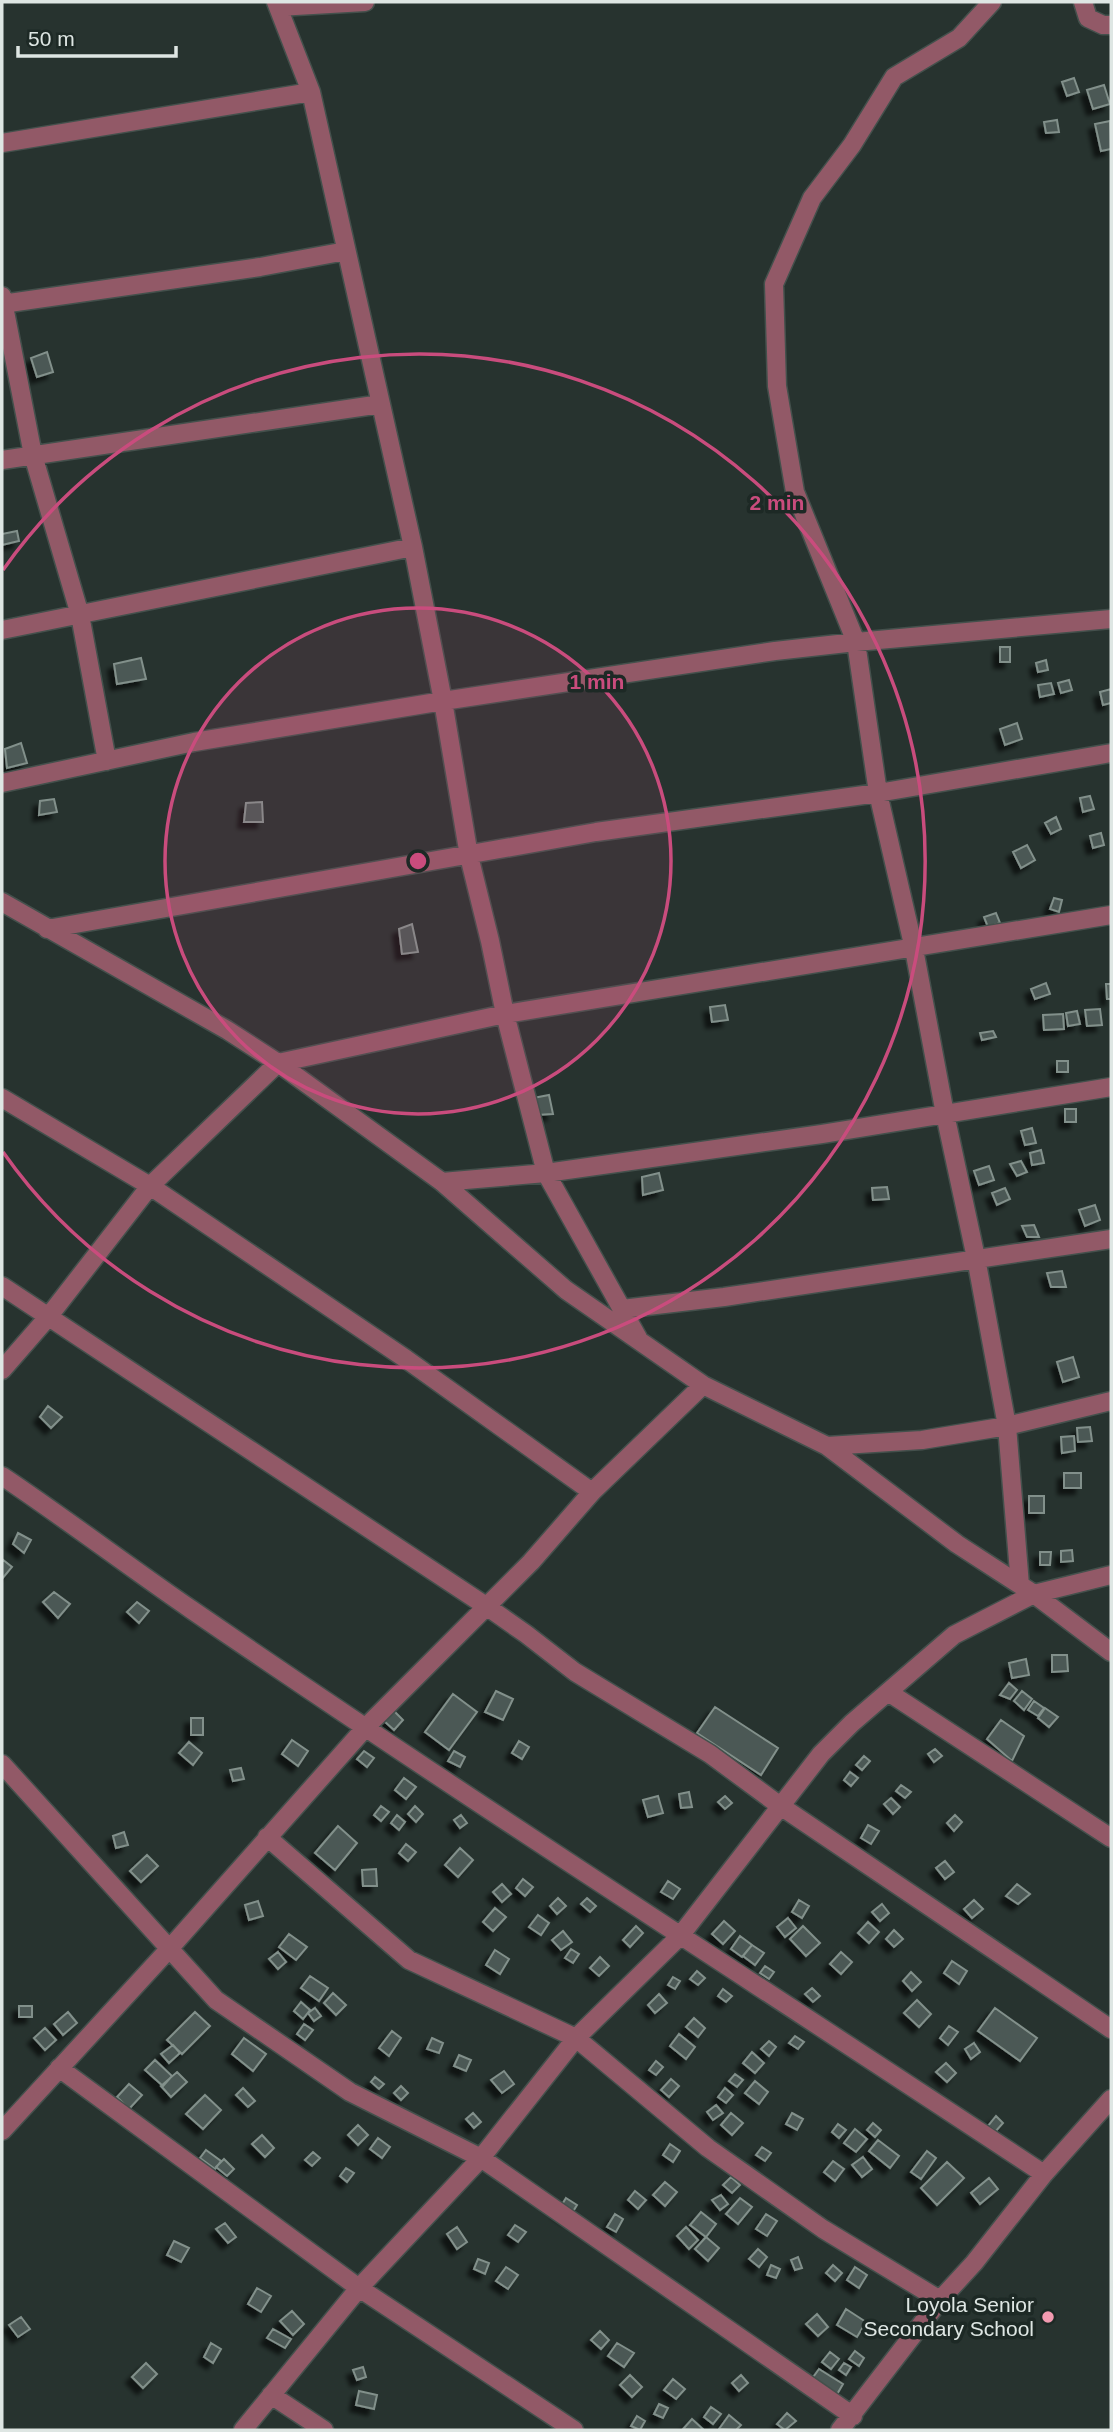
<svg xmlns="http://www.w3.org/2000/svg" width="1113" height="2432" font-family="Arial,sans-serif">
  <style>
    .building { fill: #4c5954; stroke: #82908b; stroke-width: 2; filter: url(#shadow) }
    .lines { fill: none; stroke-linecap: round; stroke-linejoin: round }
    .minor-casing { stroke: #44504c; stroke-width: 21 }
    .minor { stroke: #925967; stroke-width: 18 }
    .ring { fill: none; stroke: #c94c7d; stroke-width: 3.5 }
    .poi-dot { fill: #f29ab0; stroke: #1d2925; stroke-width: 2.5 }
    .labels { text-anchor: middle; stroke-width: 7; stroke-linejoin: round; paint-order: stroke }
    .poi-label { font-size: 21px; fill: #dee6e3; stroke: #1d2925; text-anchor: end }
    .centre { fill: #c94c7d; stroke: #1d2925; stroke-width: 3.5 }
    .ring-label { font-size: 21px; text-anchor: middle; font-weight: bold; fill: #c94c7d; stroke: #1d2925; stroke-width: 7; stroke-linejoin: round; paint-order: stroke }
  </style>
  <defs>
    <filter id="shadow"><feDropShadow dx="-6" dy="6" stdDeviation="2" flood-color="#0009"/></filter>
  </defs>
  <rect width="100%" height="100%" fill="#27332f"/>
  <path class="building" d="M1074,78L1079,92L1067,96L1062,82Z
    M1104,85L1110,104L1093,109L1087,90Z
    M1057,120L1059,132L1046,133L1044,122Z
    M1110,121L1111,149L1101,151L1095,124Z
    M47,352L53,372L37,377L31,358Z
    M17,531L19,541L2,545V534Z
    M1000,647H1010V662H1000Z
    M141,658L146,679L117,684L114,664Z
    M1046,660L1048,670L1038,672L1036,663Z
    M1069,680L1072,690L1061,693L1058,683Z
    M1051,683L1054,694L1040,697L1038,685Z
    M1111,689V703L1103,705L1100,692Z
    M1017,723L1022,739L1005,745L1000,729Z
    M21,743L27,763L7,768L5,749Z
    M1090,796L1094,809L1083,812L1080,798Z
    M54,799L57,812L39,815L40,801Z
    M262,802L263,822H244L246,803Z
    M1056,817L1061,829L1051,834L1045,823Z
    M1101,833L1104,845L1093,848L1090,836Z
    M1027,845L1035,860L1021,868L1013,852Z
    M1054,898L1062,900L1059,912L1050,909Z
    M996,913L1000,923L988,927L984,917Z
    M412,924L418,952L402,954L399,929Z
    M1046,983L1050,994L1035,999L1031,989Z
    M1106,984H1111V999H1107Z
    M725,1005L728,1020L712,1022L710,1007Z
    M1100,1009L1102,1025L1087,1026L1085,1010Z
    M1077,1011L1080,1024L1068,1026L1066,1013Z
    M1063,1014L1064,1029L1044,1030L1043,1015Z
    M993,1031L996,1037L982,1040L980,1033Z
    M1057,1061H1068V1072H1057Z
    M549,1095L553,1114L536,1115L533,1098Z
    M1065,1109H1076V1122H1065Z
    M1032,1128L1036,1143L1025,1145L1021,1131Z
    M1041,1150L1044,1163L1032,1165L1030,1153Z
    M1021,1161L1027,1172L1017,1176L1010,1164Z
    M989,1166L994,1180L979,1185L974,1171Z
    M659,1173L663,1190L643,1195L642,1177Z
    M887,1187L889,1199L873,1200L872,1188Z
    M1005,1188L1010,1199L997,1205L992,1193Z
    M1095,1205L1100,1220L1085,1226L1079,1210Z
    M1034,1225L1039,1237H1027L1022,1226Z
    M1062,1271L1066,1287H1051L1047,1273Z
    M1073,1357L1079,1377L1063,1382L1057,1362Z
    M48,1406L62,1417L51,1428L40,1417Z
    M1090,1427L1092,1441L1078,1442L1077,1428Z
    M1074,1436L1075,1451L1062,1453L1061,1437Z
    M1064,1473H1081V1488H1064Z
    M1029,1496H1044V1513H1029Z
    M18,1533L31,1540L24,1553L13,1544Z
    M1072,1550L1073,1561L1061,1562V1551Z
    M1040,1552H1051L1050,1565H1040Z
    M2,1559L12,1567L2,1579Z
    M54,1592L70,1604L58,1618L43,1602Z
    M137,1602L149,1611L139,1623L127,1612Z
    M1052,1655H1067L1068,1671L1052,1672Z
    M1026,1659L1029,1675L1012,1678L1009,1663Z
    M1009,1683L1017,1690L1010,1699L1000,1695Z
    M496,1691L513,1699L503,1720L485,1712Z
    M1022,1691L1032,1699L1024,1710L1014,1701Z
    M453,1694L477,1712L449,1750L425,1732Z
    M1034,1701L1044,1708L1038,1716L1028,1710Z
    M715,1707L778,1748L761,1775L697,1733Z
    M1045,1708L1058,1717L1049,1727L1038,1718Z
    M394,1711L403,1720L394,1730L384,1721Z
    M191,1718H203V1735H191Z
    M1001,1720L1024,1736L1012,1761L987,1739Z
    M292,1740L308,1751L298,1766L282,1754Z
    M519,1741L529,1747L522,1759L512,1753Z
    M189,1742L202,1753L193,1765L179,1753Z
    M935,1749L942,1756L934,1762L928,1754Z
    M364,1751L374,1758L367,1767L357,1759Z
    M454,1751L465,1757L460,1767L448,1761Z
    M864,1756L870,1761L862,1770L856,1765Z
    M241,1768L244,1779L233,1781L230,1770Z
    M850,1772L858,1778L851,1786L844,1780Z
    M404,1778L416,1787L406,1799L395,1790Z
    M901,1785L911,1792L905,1798L896,1791Z
    M689,1792L692,1807L681,1808L679,1794Z
    M658,1796L663,1813L648,1817L643,1800Z
    M725,1796L732,1803L725,1809L718,1802Z
    M891,1798L900,1807L893,1814L884,1804Z
    M381,1806L389,1812L381,1821L374,1815Z
    M415,1806L423,1814L416,1822L408,1814Z
    M397,1815L405,1822L399,1830L391,1823Z
    M461,1815L467,1823L460,1828L454,1820Z
    M955,1815L962,1822L954,1831L947,1823Z
    M868,1825L879,1831L871,1844L861,1838Z
    M338,1826L357,1843L335,1870L315,1853Z
    M124,1832L128,1845L116,1848L113,1836Z
    M406,1844L416,1852L408,1861L399,1853Z
    M460,1848L473,1860L458,1877L445,1865Z
    M147,1855L158,1866L141,1882L130,1871Z
    M945,1861L954,1872L945,1879L936,1868Z
    M376,1869L377,1886H363L362,1870Z
    M523,1879L533,1887L525,1896L516,1888Z
    M668,1881L680,1889L673,1899L661,1892Z
    M502,1884L511,1894L502,1902L493,1892Z
    M1017,1884L1030,1894L1018,1904L1006,1896Z
    M558,1898L566,1906L557,1914L550,1906Z
    M587,1898L596,1906L590,1912L581,1904Z
    M799,1900L809,1906L802,1918L792,1912Z
    M974,1900L983,1909L972,1918L964,1909Z
    M258,1901L263,1916L249,1920L245,1905Z
    M882,1904L889,1913L880,1921L872,1912Z
    M495,1908L506,1917L493,1931L483,1922Z
    M538,1915L549,1923L541,1935L529,1927Z
    M788,1918L796,1928L785,1937L777,1927Z
    M724,1921L735,1931L723,1944L712,1934Z
    M868,1922L879,1932L869,1943L858,1933Z
    M636,1926L643,1933L630,1947L623,1940Z
    M803,1926L820,1943L806,1956L790,1939Z
    M894,1930L903,1939L894,1947L886,1939Z
    M563,1931L572,1942L561,1950L552,1940Z
    M289,1934L307,1947L296,1960L279,1947Z
    M740,1936L752,1945L742,1957L731,1949Z
    M752,1945L764,1953L755,1965L743,1956Z
    M571,1949L579,1954L573,1963L565,1958Z
    M495,1950L509,1959L500,1974L486,1965Z
    M278,1952L286,1962L278,1969L269,1959Z
    M841,1952L852,1962L841,1974L830,1964Z
    M600,1957L609,1966L599,1976L590,1968Z
    M952,1961L967,1971L959,1984L944,1973Z
    M765,1966L774,1972L769,1979L760,1973Z
    M697,1971L705,1978L698,1985L690,1979Z
    M911,1972L921,1982L912,1991L903,1981Z
    M310,1976L328,1988L319,2001L301,1988Z
    M673,1977L680,1981L675,1989L668,1985Z
    M812,1988L820,1996L813,2002L805,1994Z
    M723,1989L732,1996L726,2002L718,1996Z
    M333,1993L346,2005L336,2015L324,2003Z
    M659,1994L667,2003L655,2013L648,2005Z
    M917,2000L931,2014L919,2027L904,2013Z
    M301,2002L310,2010L303,2019L294,2011Z
    M19,2006H32V2017H19Z
    M315,2008L321,2016L314,2021L308,2013Z
    M995,2008L1037,2038L1020,2061L978,2031Z
    M68,2012L77,2023L63,2035L54,2024Z
    M195,2012L210,2026L182,2054L167,2040Z
    M694,2018L705,2028L698,2037L686,2027Z
    M304,2024L313,2030L305,2040L297,2034Z
    M949,2026L958,2032L948,2045L940,2038Z
    M45,2028L56,2040L45,2050L34,2038Z
    M392,2031L401,2038L389,2056L379,2048Z
    M679,2034L695,2047L686,2059L670,2046Z
    M795,2036L804,2042L798,2049L789,2043Z
    M244,2038L266,2054L253,2071L232,2054Z
    M432,2038L443,2043L439,2053L427,2049Z
    M769,2041L776,2047L769,2056L761,2049Z
    M974,2043L980,2052L971,2059L965,2049Z
    M173,2045L180,2053L169,2063L161,2054Z
    M752,2052L764,2063L755,2073L743,2063Z
    M459,2055L471,2060L466,2071L454,2066Z
    M155,2060L172,2076L163,2086L145,2070Z
    M656,2061L663,2067L656,2075L649,2070Z
    M946,2063L956,2073L947,2082L936,2072Z
    M504,2071L514,2084L502,2093L491,2080Z
    M177,2072L187,2082L171,2097L161,2086Z
    M735,2074L743,2080L737,2087L729,2081Z
    M375,2077L384,2084L379,2089L371,2082Z
    M671,2079L679,2086L669,2097L661,2090Z
    M755,2081L768,2092L759,2104L745,2093Z
    M129,2084L142,2095L129,2109L117,2097Z
    M401,2086L408,2093L401,2100L394,2093Z
    M243,2088L255,2101L248,2107L236,2095Z
    M725,2088L733,2095L726,2103L718,2097Z
    M205,2095L221,2110L203,2129L186,2114Z
    M716,2105L723,2113L713,2120L707,2112Z
    M473,2113L481,2122L474,2128L466,2119Z
    M731,2113L743,2123L732,2135L721,2125Z
    M792,2113L803,2119L797,2130L786,2124Z
    M996,2116L1003,2123L996,2131L988,2126Z
    M873,2123L881,2130L875,2137L867,2130Z
    M838,2124L846,2130L839,2138L832,2132Z
    M358,2125L368,2135L358,2145L348,2135Z
    M855,2129L867,2139L856,2152L844,2143Z
    M262,2135L274,2148L265,2157L252,2144Z
    M378,2138L390,2147L382,2158L370,2149Z
    M878,2140L899,2156L890,2168L869,2151Z
    M670,2144L680,2151L673,2162L663,2155Z
    M762,2147L771,2153L765,2161L756,2155Z
    M206,2150L221,2161L215,2169L200,2158Z
    M927,2151L936,2158L921,2179L911,2172Z
    M313,2152L320,2158L312,2166L305,2160Z
    M863,2157L872,2169L862,2177L852,2165Z
    M224,2159L234,2169L227,2176L216,2167Z
    M833,2161L844,2169L835,2181L824,2172Z
    M947,2162L964,2178L937,2205L921,2188Z
    M346,2168L354,2173L347,2182L340,2176Z
    M731,2177L740,2185L732,2193L723,2185Z
    M989,2178L998,2189L980,2204L971,2193Z
    M665,2182L677,2192L665,2206L653,2195Z
    M635,2191L646,2200L638,2209L628,2200Z
    M721,2195L728,2204L720,2210L712,2200Z
    M566,2198L577,2205L569,2218L558,2211Z
    M740,2198L752,2207L738,2224L726,2214Z
    M701,2212L716,2224L706,2237L690,2225Z
    M615,2214L623,2219L616,2232L607,2227Z
    M766,2214L777,2221L767,2236L756,2229Z
    M225,2223L236,2237L228,2243L216,2229Z
    M515,2225L526,2232L518,2242L508,2235Z
    M457,2227L467,2242L457,2249L447,2234Z
    M686,2227L698,2240L689,2249L677,2236Z
    M706,2237L719,2248L708,2261L695,2249Z
    M174,2241L189,2248L181,2262L167,2255Z
    M758,2249L767,2257L759,2267L749,2259Z
    M798,2257L802,2268L795,2270L791,2260Z
    M478,2259L489,2263L485,2274L474,2269Z
    M771,2265L780,2269L776,2278L767,2275Z
    M833,2265L842,2273L835,2281L826,2273Z
    M506,2267L518,2275L508,2289L496,2281Z
    M855,2267L867,2275L859,2288L847,2280Z
    M257,2288L271,2296L261,2312L248,2304Z
    M846,2309L866,2322L857,2337L837,2325Z
    M292,2311L304,2324L293,2335L280,2321Z
    M817,2314L828,2327L818,2336L806,2324Z
    M21,2317L30,2329L18,2337L9,2325Z
    M273,2329L291,2339L285,2348L267,2338Z
    M600,2331L609,2340L601,2349L591,2340Z
    M211,2343L221,2349L213,2363L204,2357Z
    M617,2343L634,2353L624,2367L608,2356Z
    M855,2351L864,2358L859,2366L849,2359Z
    M830,2352L839,2359L831,2369L822,2362Z
    M146,2363L157,2374L143,2388L132,2377Z
    M844,2363L851,2367L846,2375L839,2370Z
    M363,2367L366,2377L357,2380L353,2370Z
    M819,2369L843,2384L836,2396L811,2380Z
    M630,2375L642,2387L632,2397L620,2385Z
    M741,2375L748,2383L739,2391L732,2383Z
    M673,2379L685,2389L676,2399L664,2390Z
    M359,2391L377,2395L374,2409L356,2405Z
    M659,2404L668,2408L663,2418L654,2414Z
    M711,2407L721,2414L713,2424L704,2417Z
    M787,2413L796,2421L785,2430L777,2424Z
    M729,2415L741,2425L736,2430L719,2429Z
    M637,2416L645,2421L640,2430L631,2426Z
    M692,2419L704,2430L683,2429Z"/>
  <g class="lines">
    <defs>
      <path id="minor" d="M276,2L311,92L413,547L443,701L469,856L490,941L505,1014L546,1173L638,1338
        M992,2L959,38L894,77L852,145L812,198L774,284L777,386L795,492L856,642L878,793L914,949L945,1114L976,1258L1007,1426L1020,1585
        M1083,2L1088,18L1103,25H1111
        M278,7L365,2
        M2,143L311,92
        M2,296L33,455L80,615L107,761
        M2,304L260,267L346,251
        M2,460L381,404
        M2,630L413,547
        M2,783L194,742L443,701L775,651L856,642L1111,619
        M2,902L227,1030L278,1063L442,1182L566,1290L703,1385L827,1446L957,1544L1034,1594L1111,1652
        M47,929L596,832L878,793L1111,753
        M2,1098L150,1186L406,1359L592,1492
        M442,1182L546,1173L822,1134L1111,1087
        M2,1286L486,1606L526,1634L575,1672L710,1754L779,1805L1111,2029
        M622,1309L724,1297L1111,1239
        M2,1370L49,1316L150,1186L278,1063L505,1014L1111,915
        M827,1446L922,1440L1007,1426L1111,1401
        M2,1476C66,1519 128,1566 192,1610C473,1803 760,1986 1044,2174
        M888,1692L1111,1838
        M2,1764L216,2000L350,2092L481,2158L853,2416
        M267,1837L409,1960L576,2038L708,2148L823,2229L940,2300
        M59,2068L359,2288L574,2430
        M2,2131L170,1948L366,1727L531,1562L592,1492L703,1385
        M271,2395L324,2430
        M243,2430L359,2288L481,2158L576,2038L680,1936L821,1754L852,1723L954,1635L1034,1594L1111,1575
        M840,2430L940,2300L974,2263L1044,2174L1111,2099"/>
    </defs>
    <use href="#minor" class="minor-casing"/>
    <use href="#minor" class="minor"/>
  </g>
  <circle cx="418" cy="861" r="253" fill="#c94c7d" fill-opacity=".12"/>
  <g class="ring">
    <circle cx="418" cy="861" r="253"/>
    <path d="M3 570A507 507 0 1 1 3 1152"/>
  </g>
  <circle class="poi-dot" cx="1048" cy="2317" r="7"/>
  <g class="labels">
    <g class="poi-label">
      <text x="1034" y="2312">Loyola Senior<tspan x="1034" dy="24">Secondary School</tspan></text>
    </g>
  </g>
  <circle cx="418" cy="861" r="10" class="centre"/>
  <g class="ring-label">
    <text x="777" y="510">2 min</text>
    <text x="597" y="689">1 min</text>
  </g>
  <rect width="1113" height="2432" fill="none" stroke="#dee6e3" stroke-width="7"/>
  <path d="M18 46v10h158v-10" fill="none" stroke="#dee6e3" stroke-width="3.5"/>
  <text x="28" y="46" font-size="21" fill="#dee6e3" stroke="#1d2925" stroke-width="5" paint-order="stroke">50 m</text>
</svg>
